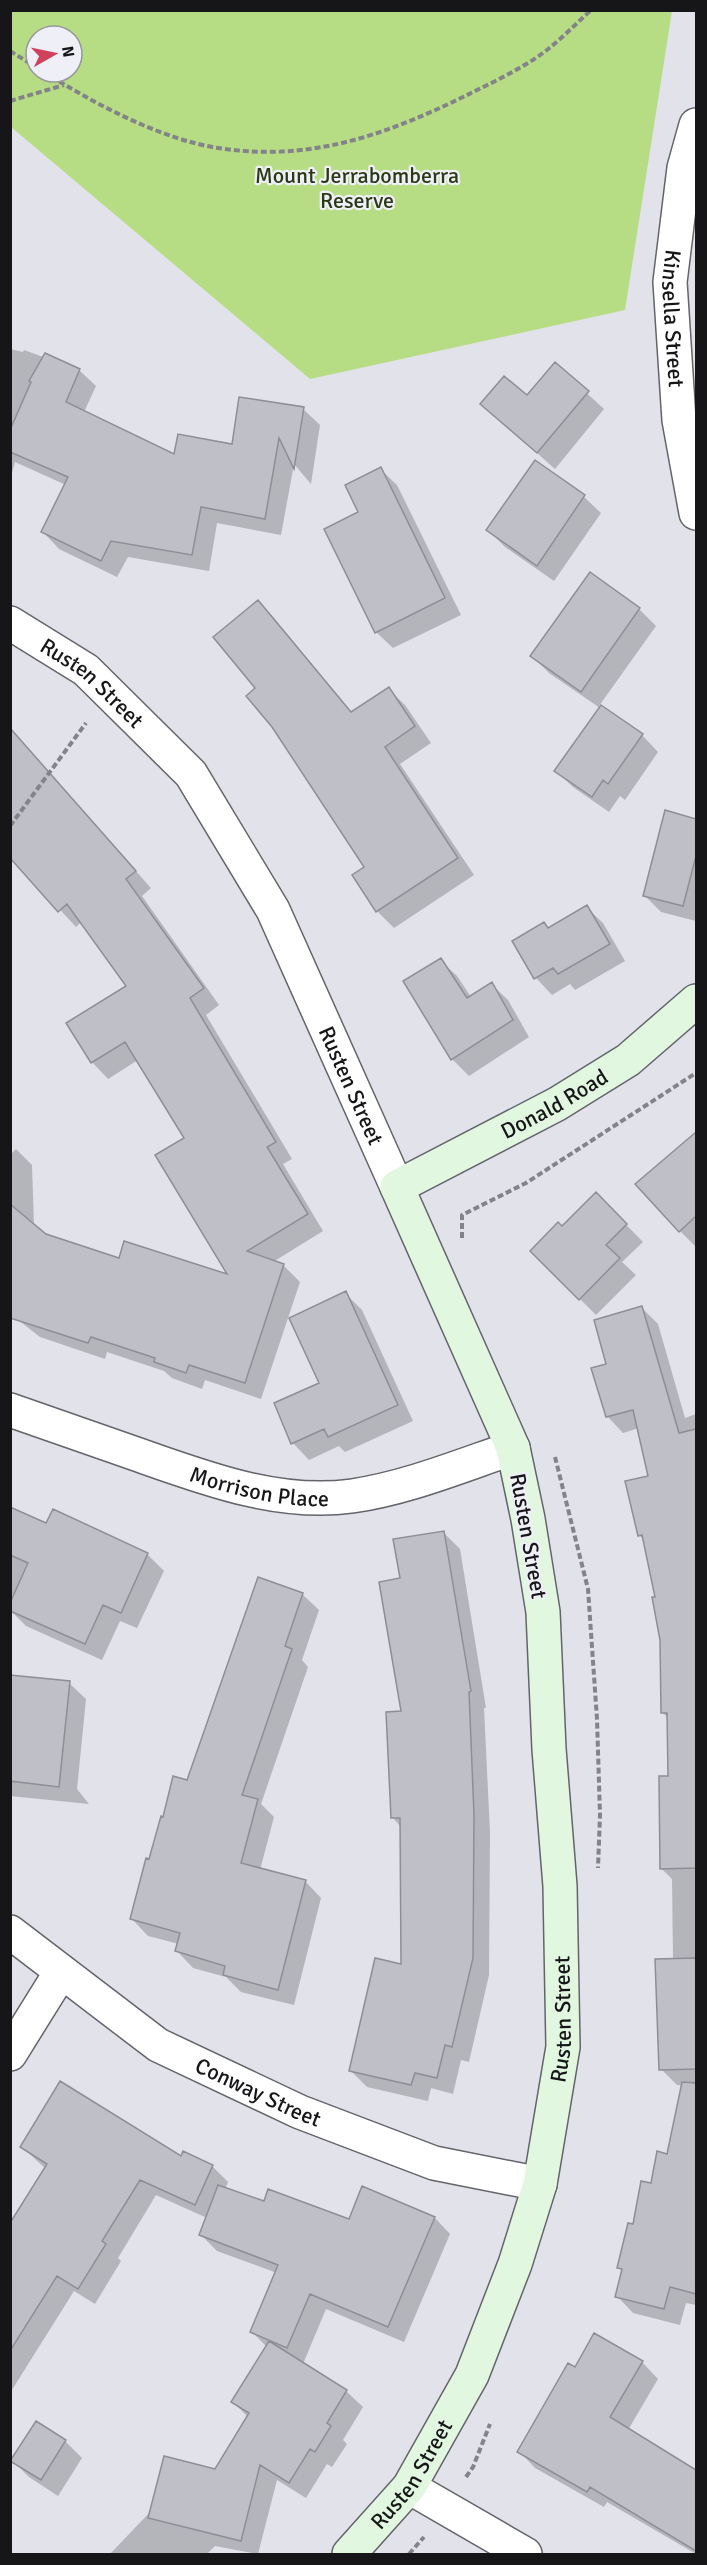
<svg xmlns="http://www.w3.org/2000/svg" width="707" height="2565" font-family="Signika,sans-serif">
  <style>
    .green { fill: #b7dd84; fill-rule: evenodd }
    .shadow { fill: #0003 }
    .building { fill: #bfbfc7; stroke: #8e8e96; stroke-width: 1.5 }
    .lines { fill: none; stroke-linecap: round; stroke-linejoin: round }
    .street-casing { stroke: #64646b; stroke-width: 36 }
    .secondary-casing { stroke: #64646b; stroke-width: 36 }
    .path { stroke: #838389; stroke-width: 4; stroke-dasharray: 6 3; stroke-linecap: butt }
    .street { stroke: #fff; stroke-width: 33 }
    .secondary { stroke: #e1f7e0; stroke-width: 33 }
    .labels { text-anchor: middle; stroke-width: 4.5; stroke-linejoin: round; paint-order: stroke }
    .park-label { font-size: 22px; fill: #2a3914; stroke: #efeff7 }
    .street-label { font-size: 22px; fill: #161619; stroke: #efeff7 }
  </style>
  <rect width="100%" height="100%" fill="#e1e2ea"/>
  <path class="green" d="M10,11H672L625,310L310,379L11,127ZM36,36H72V72H36Z"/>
  <path class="shadow" d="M10,349L23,352L24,350L79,370L96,386L84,412L176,456L233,445L303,409L320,425L311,484L294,464L281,535L217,523L209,571L128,557L117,577L59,549L43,532L66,485L15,462L10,480Z
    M555,364L604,409L555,469L482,404L527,397Z
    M536,463L584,497L601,513L554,581L505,547L488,530Z
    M380,469L397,485L461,615L393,648L376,632L360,512Z
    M590,574L639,609L656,626L599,706L642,735L658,752L625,800L620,796L609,812L573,787L556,771L600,708L549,673L532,656Z
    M258,602L274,618L352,713L388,689L405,705L431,743L400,764L474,875L394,928L377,911L366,868L257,688Z
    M30,752L151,888L142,896L219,1005L206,1015L292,1159L283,1164L323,1231L273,1262L283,1265L300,1282L261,1399L205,1380L202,1389L172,1378L164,1371L107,1352L105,1359L40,1337L13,1316L10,1319V1155L16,1149L32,1165L34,1226L45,1235L120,1259L231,1276L186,1138L138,1060L108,1079L92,1062L128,987L81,922L76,927L18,864Z
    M666,812L696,821V921L661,912L644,895Z
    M586,907L603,923L625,961L575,990L570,984L552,995L536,978L514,942L549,929Z
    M440,960L457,976L471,997L491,984L508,1000L529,1037L469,1076L452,1059L405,982Z
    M696,1134V1247L680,1231L666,1162Z
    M596,1194L643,1242L622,1262L636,1275L596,1315L532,1251L562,1228Z
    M345,1293L362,1310L413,1421L345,1452L339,1446L309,1460L293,1443L321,1384Z
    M642,1308L658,1324L685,1418L696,1414V2085H677L661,2069L673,1960L672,1879L661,1868L670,1778L668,1718L663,1713L662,1640L656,1598L645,1541L640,1536L650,1477L639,1428L623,1433L607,1416L608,1365Z
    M10,1508L47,1525L147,1554L164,1571L137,1628L120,1621L102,1660L26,1626L10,1610L15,1596L10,1594Z
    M443,1532L460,1549L486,1708H484L490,1832L489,1975L469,2062L461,2060L453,2094L431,2088L428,2101L367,2087L350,2070L402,1966L401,1827L392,1817L403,1713L402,1580Z
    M302,1594L319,1610L302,1660L308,1667L261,1804L274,1817L260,1870L305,1881L321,1898L294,2005L241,1992L226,1977L193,1968L177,1951L179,1944L148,1936L132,1919L165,1818Z
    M10,1677L69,1683L86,1699L77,1789L89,1804L10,1796Z
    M672,2138L696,2142V2305L686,2303L680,2325L633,2313L617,2296L623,2272L618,2267L652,2185L669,2155Z
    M22,2147L182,2158L212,2166L228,2182L225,2189L264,2203L349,2221L363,2188L435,2218L450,2234L404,2342L326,2309L303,2364L346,2391L363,2407L343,2440L347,2444L332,2467L327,2464L306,2498L277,2480L258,2554L215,2546L207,2554H110L152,2510L216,2470L248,2417L233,2402L267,2347L252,2332L277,2273L217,2251L201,2235L207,2218L156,2195L118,2258L121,2261L95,2304L74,2291L10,2393V2226L46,2169Z
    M642,2362L658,2379L628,2430L696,2472V2554L607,2502L604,2507L535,2468L519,2451L576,2369Z
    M65,2441L82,2458L58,2496L29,2477L12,2460Z"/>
  <path class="building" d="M45,353L80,369L66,402L174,454L178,434L232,444L239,397L304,407L294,469L279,438L265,519L201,507L192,555L111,541L101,561L41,532L68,477L10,452V430L31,382L29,381Z
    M555,362L589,391L537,453L480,404L504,376L527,395Z
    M535,460L585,495L537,566L486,530Z
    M381,467L445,598L375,633L324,529L358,512L345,485Z
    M590,572L640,608L581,692L530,656Z
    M258,600L351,712L389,687L415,726L385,747L458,858L376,912L352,875L364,867L272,727L246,696L255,688L213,637Z
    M601,705L643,734L608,784L603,780L592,797L554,771Z
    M10,728L136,871L126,879L204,988L190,998L276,1142L267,1147L308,1214L247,1251L284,1264L245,1383L189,1365L186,1373L154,1362L155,1358L91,1337L88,1343L10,1318V1204L46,1234L119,1258L124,1241L227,1274L155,1155L184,1138L125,1042L91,1063L66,1023L126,986L67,904L58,912L10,858Z
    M665,810L696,819V856L683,906L643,896Z
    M587,905L610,944L558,974L553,968L534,979L512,941L544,922L548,928Z
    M441,958L467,998L492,982L513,1020L451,1060L403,981Z
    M696,1132V1216L679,1232L635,1184Z
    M596,1192L627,1224L606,1245L620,1258L579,1300L530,1251L558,1222L562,1226Z
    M346,1291L398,1405L328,1437L324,1429L291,1444L274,1403L319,1383L289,1318Z
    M642,1306L679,1433L696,1429V1868L660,1869L659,1776H668L667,1713H661L660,1640L652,1597H655L642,1535L638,1536L625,1481L648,1476L633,1410L606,1417L591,1368L606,1364L594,1320Z
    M10,1507L46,1523L53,1509L148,1553L121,1613L103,1605L85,1644L10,1611V1603L28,1563L10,1555Z
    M444,1531L471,1691L469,1692L474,1815L473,1958L452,2047L445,2045L437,2078L415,2073L411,2085L349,2071L375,1958L401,1964L400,1818H391L386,1712L401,1711L379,1582L400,1578L393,1539Z
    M258,1577L303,1593L285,1646L292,1649L242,1795L258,1799L241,1863L306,1880L278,1990L223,1975L225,1966L175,1951L180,1933L130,1919L146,1858L149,1859L161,1816L163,1817L173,1776L187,1780Z
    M10,1675L70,1681L59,1787L10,1781Z
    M696,1958V2069L659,2070L655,1959Z
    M60,2081L181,2156L183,2151L213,2165L195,2205L140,2180L102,2241L106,2244L78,2289L57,2276L10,2351V2223L47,2164L20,2147Z
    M682,2082L696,2083V2294L670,2287L664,2309L615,2297L622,2269L617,2268L628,2223L633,2224L641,2181L651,2183L657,2151L667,2154Z
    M218,2185L264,2201L268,2189L349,2219L362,2186L435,2217L388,2327L310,2294L287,2348L250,2332L278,2265L199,2235Z
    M594,2333L643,2361L610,2417L696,2470V2551L590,2487L587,2492L517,2452L568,2363L575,2367Z
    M269,2341L347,2390L327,2423L331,2426L315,2452L310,2449L289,2483L260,2465L241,2541L148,2518L164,2456L215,2469L249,2413L231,2402Z
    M36,2421L66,2440L41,2480L10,2461Z"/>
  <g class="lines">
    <defs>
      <g id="street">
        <path id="s1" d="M696,125L684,168L670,282L679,420L696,513"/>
        <path id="s2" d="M10,623L86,670L191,774L273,910L397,1187"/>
        <path id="s3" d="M10,1410C53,1425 96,1440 139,1455C207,1479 279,1506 352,1496C407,1488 460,1466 513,1448"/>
        <path id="s4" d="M10,1932L158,2045L300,2112L434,2163L540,2184"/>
        <path d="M10,2054L61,1972"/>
        <path d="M409,2487L525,2554"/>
      </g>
      <g id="secondary">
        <path id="s5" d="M349,2554L409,2487L472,2375L515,2264L540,2184L563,2047L560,1886L549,1749L543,1612L528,1519L513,1448L397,1187L557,1104L628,1060L696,1001"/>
      </g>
    </defs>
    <use href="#street" class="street-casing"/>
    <use href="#secondary" class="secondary-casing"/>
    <path class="path" d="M10,51L36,67
      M44,72C93,103 160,139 218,148C309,162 383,136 463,97C491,83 522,69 547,50C562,38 576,24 591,10
      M10,101L64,85
      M10,826L86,723
      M462,1238V1215L526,1183L696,1073
      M555,1457L588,1589L597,1719L600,1815L598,1868
      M466,2477L473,2467L490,2424
      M409,2554L424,2537"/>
    <use href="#street" class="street"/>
    <use href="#secondary" class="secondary"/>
  </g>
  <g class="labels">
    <g class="park-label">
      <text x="357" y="183">Mount Jerrabomberra<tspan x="357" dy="25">Reserve</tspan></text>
    </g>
    <g class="street-label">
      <text dy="8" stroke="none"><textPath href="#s1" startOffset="196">Kinsella Street</textPath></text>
      <text dy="8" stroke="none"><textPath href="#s2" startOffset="102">Rusten Street</textPath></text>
      <text dy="8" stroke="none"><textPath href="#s2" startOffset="588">Rusten Street</textPath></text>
      <text dy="8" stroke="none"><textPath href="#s5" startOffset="1626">Donald Road</textPath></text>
      <text dy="8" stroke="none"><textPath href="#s3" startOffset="262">Morrison Place</textPath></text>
      <text transform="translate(529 1536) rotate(80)" y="8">Rusten Street</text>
      <text dy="8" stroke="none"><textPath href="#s5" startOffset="588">Rusten Street</textPath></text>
      <text dy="8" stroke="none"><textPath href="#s4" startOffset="297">Conway Street</textPath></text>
      <text dy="8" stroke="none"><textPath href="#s5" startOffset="102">Rusten Street</textPath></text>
    </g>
  </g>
  <rect width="707" height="2565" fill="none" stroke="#161619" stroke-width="24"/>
  <g transform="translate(54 54) rotate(81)"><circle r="28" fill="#efeff7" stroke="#98989e" stroke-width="1.5"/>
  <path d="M0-4.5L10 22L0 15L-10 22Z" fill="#d1415d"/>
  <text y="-9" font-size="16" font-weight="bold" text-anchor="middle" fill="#161619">N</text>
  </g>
</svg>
